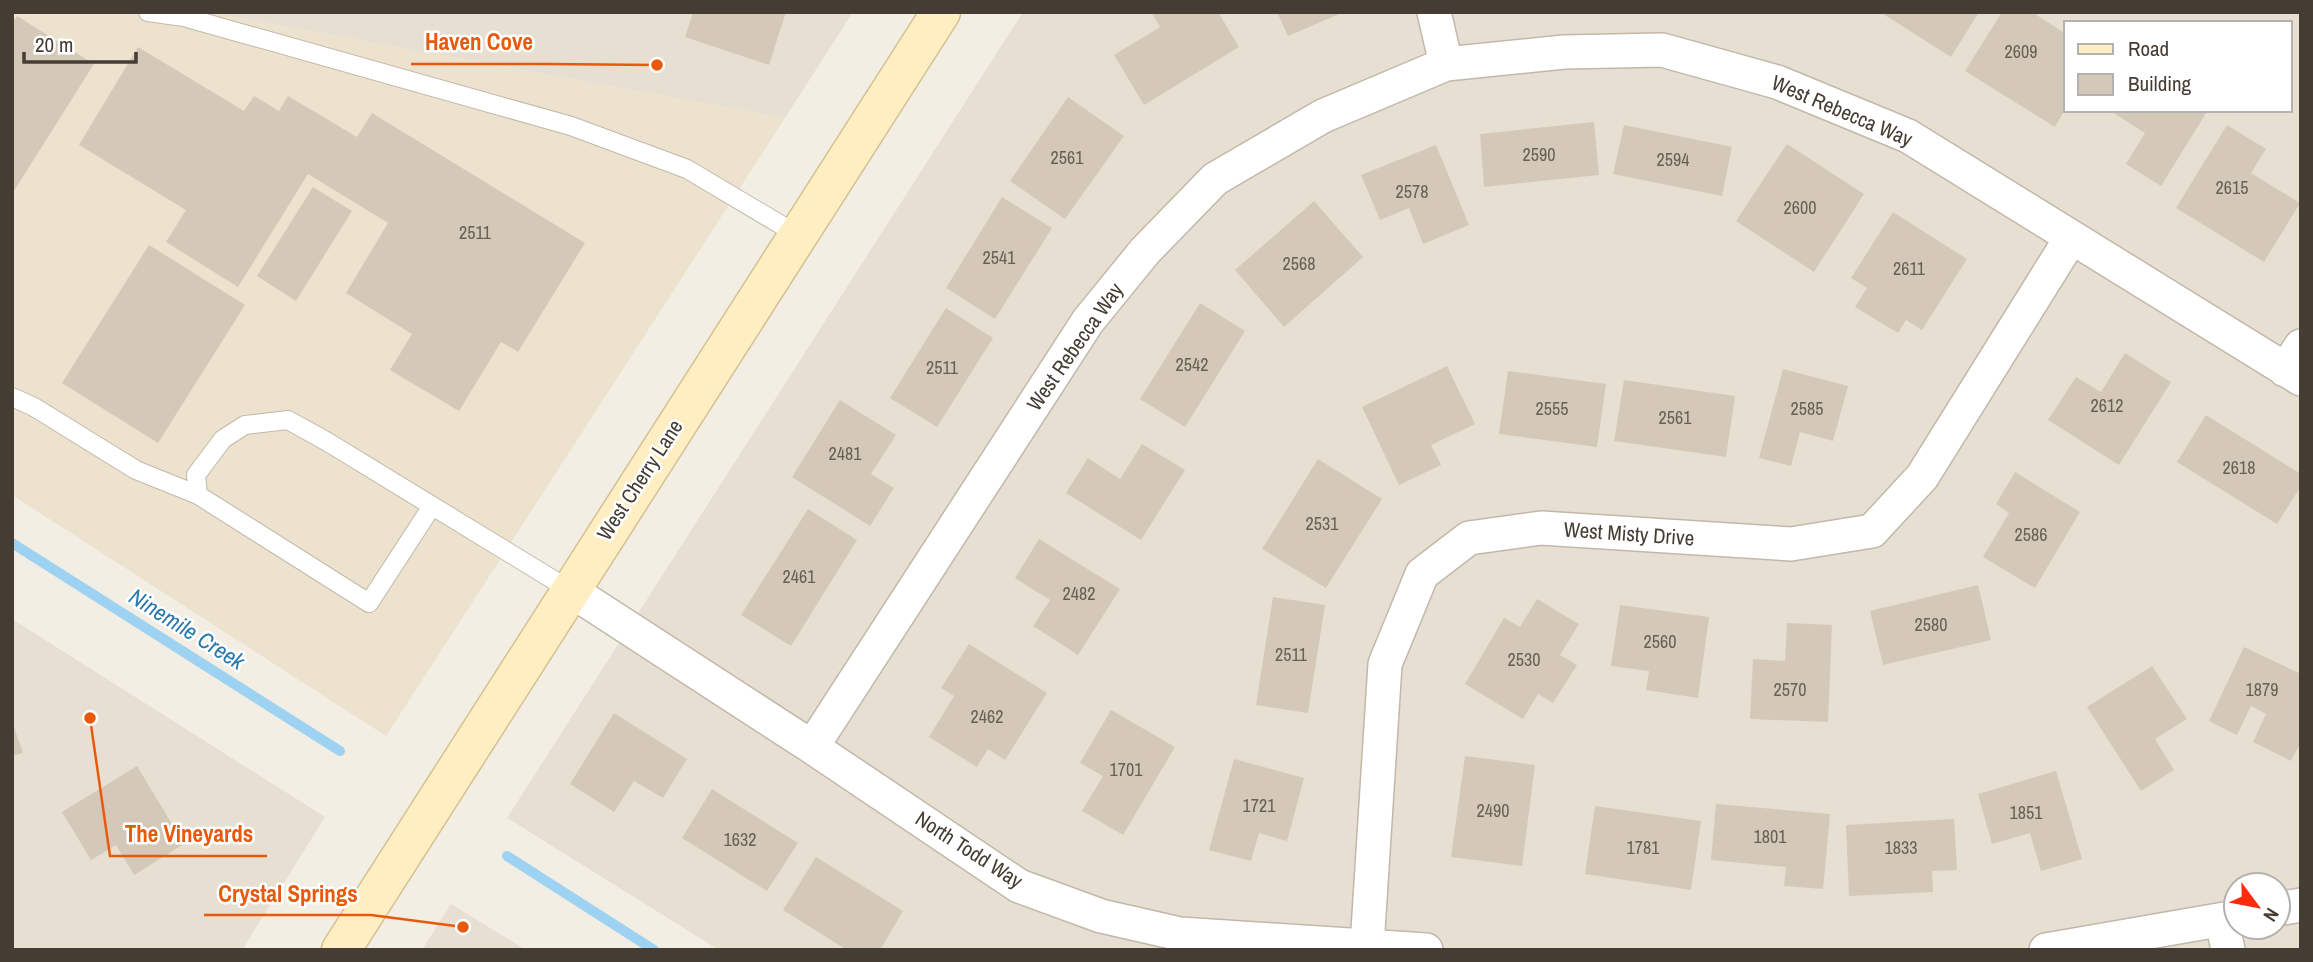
<svg xmlns="http://www.w3.org/2000/svg" width="2313" height="962" font-family="'Archivo Narrow',sans-serif">
  <style>
    .residential { fill: #e7dfd2; fill-rule: evenodd }
    .education { fill: #ece2cd }
    .lines { fill: none; stroke-linecap: round; stroke-linejoin: round }
    .stream { stroke: #9ed2f2; stroke-width: 10 }
    .building { fill: #d4c9b9 }
    .service-casing { stroke: #c1b8a9; stroke-width: 20 }
    .minor-casing { stroke: #c1b8a9; stroke-width: 36 }
    .secondary-casing { stroke: #d4c192; stroke-width: 41 }
    .service { stroke: #fff; stroke-width: 18 }
    .minor { stroke: #fff; stroke-width: 33 }
    .secondary { stroke: #ffeec1; stroke-width: 38 }
    .labels { text-anchor: middle; stroke-width: 5; stroke-linejoin: round; paint-order: stroke }
    .number-label { font-size: 18px; fill: #696055 }
    .street-label { font-size: 21px; fill: #453d34; stroke: #fff }
    .water-label { font-size: 23px; font-style: italic; fill: #2a79aa; stroke: #fff }
    .leader { fill: none; stroke: #e8590c; stroke-width: 2.5 }
    .callout-dot { fill: #e8590c; stroke: #fff; stroke-width: 2.5 }
    .callout-label { font-size: 23px; text-anchor: middle; font-weight: bold; fill: #e8590c; stroke: #fff; stroke-width: 5; stroke-linejoin: round; paint-order: stroke }
  </style>
  <rect width="100%" height="100%" fill="#f2eee4"/>
  <path class="residential" d="M206,12H853L785,118Z
    M1023,12H2301V950H719L507,818ZM2066,23H2290V110H2066ZM2236,885H2278V927H2236Z
    M12,619L325,817L242,950H12Z
    M451,904L526,950H422Z"/>
  <path class="education" d="M12,12H206L785,118L386,736L12,495Z"/>
  <g class="lines">
    <path class="stream" d="M12,543L340,751
      M507,856L654,950"/>
  </g>
  <path class="building" d="M693,12H786L769,65L685,37Z
    M1151,12H1218L1239,47L1144,105L1114,55L1160,27Z
    M1277,12H1344L1288,36Z
    M1880,12H1979L1951,57Z
    M2002,12H2032L2066,34V108L2055,127L1965,71Z
    M17,16L94,64L12,194V24Z
    M138,47L244,111L254,96L279,111L288,96L357,137L372,113L585,243L518,352L501,342L459,411L390,370L412,334L346,293L388,223L308,174L238,287L166,242L186,210L79,145Z
    M1068,97L1124,136L1065,219L1010,181Z
    M2109,110H2208L2161,186L2126,164L2145,133Z
    M1594,122L1599,175L1484,187L1480,134Z
    M1624,125L1732,147L1722,196L1613,174Z
    M2227,125L2266,149L2251,173L2300,203L2264,262L2176,208Z
    M1787,144L1864,194L1814,272L1736,221Z
    M1436,145L1469,225L1423,244L1409,208L1380,220L1361,175Z
    M313,187L352,211L296,301L257,276Z
    M1002,197L1052,228L995,319L946,288Z
    M1314,201L1363,257L1284,327L1235,270Z
    M1893,212L1967,259L1922,330L1906,320L1898,333L1855,307L1867,288L1851,278Z
    M149,245L245,305L158,443L62,383Z
    M1200,303L1245,331L1185,427L1140,399Z
    M946,308L993,338L937,427L890,398Z
    M2125,353L2171,382L2119,465L2048,420L2076,377L2101,392Z
    M1447,366L1475,424L1431,445L1441,465L1399,485L1362,407Z
    M1783,369L1848,386L1833,441L1800,432L1791,466L1759,458Z
    M1508,371L1606,384L1597,447L1499,434Z
    M1624,380L1735,396L1726,457L1614,441Z
    M840,400L896,435L871,474L894,488L870,526L792,477Z
    M2206,415L2301,474V486L2277,524L2177,462Z
    M1142,444L1185,470L1141,540L1066,493L1088,458L1120,479Z
    M1318,459L1382,499L1326,588L1262,549Z
    M2015,472L2080,512L2035,588L1983,557L2009,513L1996,504Z
    M808,509L857,540L791,646L741,615Z
    M1039,539L1120,589L1078,655L1033,626L1050,600L1015,578Z
    M1978,585L1991,640L1883,665L1870,611Z
    M1273,597L1325,605L1308,713L1256,705Z
    M1537,599L1579,624L1560,655L1577,665L1553,703L1538,694L1523,719L1465,684L1504,618L1520,627Z
    M1620,605L1709,617L1698,698L1646,690L1649,671L1611,666Z
    M1787,623L1832,625L1828,722L1750,719L1753,659L1785,661Z
    M969,644L1047,693L1005,760L988,749L977,767L929,737L954,696L941,688Z
    M2244,647L2301,674V742L2291,761L2253,742L2266,714L2251,706L2237,735L2209,721Z
    M2152,666L2187,719L2155,739L2174,770L2141,791L2087,707Z
    M1111,710L1175,747L1123,835L1082,811L1103,776L1080,763Z
    M614,713L687,759L663,798L634,781L614,812L570,784Z
    M12,722L23,753L12,756Z
    M1465,756L1535,765L1522,866L1451,857Z
    M1234,759L1304,778L1287,841L1259,833L1251,861L1209,850Z
    M137,766L184,844L134,875L116,845L91,860L62,812Z
    M2056,771L2082,859L2041,871L2030,833L1992,844L1978,794Z
    M712,789L798,843L767,891L682,838Z
    M1716,804L1830,814L1823,889L1784,886L1786,867L1711,860Z
    M1595,806L1701,821L1691,890L1585,874Z
    M1954,819L1957,870L1932,871L1933,892L1849,896L1846,825Z
    M816,857L903,911L880,950H847L783,910Z"/>
  <g class="lines">
    <defs>
      <path id="service" d="M148,12L184,17L571,126L687,169L798,235
        M12,397L34,407L136,470L198,495
        M432,506L369,603L198,495L196,475L223,439L245,425L288,420L326,441L570,590"/>
      <path id="minor" d="M1434,12L1446,64
        M2285,370L2301,346
        M570,590L812,747L1019,886L1101,916L1180,934L1426,950
        M812,747L1088,321L1145,251L1215,179L1323,116L1446,64L1564,52L1662,50L1777,82L1908,136L2301,379
        M2278,909L2301,905
        M2222,920L2228,950
        M1367,946L1385,664L1422,574L1469,538L1541,528L1791,544L1872,531L1922,477L2071,238
        M2046,950L2236,917"/>
      <path id="secondary" d="M341,950L941,12"/>
    </defs>
    <use href="#service" class="service-casing"/>
    <use href="#minor" class="minor-casing"/>
    <use href="#secondary" class="secondary-casing"/>
    <use href="#service" class="service"/>
    <use href="#minor" class="minor"/>
    <use href="#secondary" class="secondary"/>
  </g>
  <g class="labels">
    <g class="number-label">
      <text x="2021" y="58">2609</text>
      <text x="1539" y="161">2590</text>
      <text x="1067" y="164">2561</text>
      <text x="1673" y="166">2594</text>
      <text x="2232" y="194">2615</text>
      <text x="1412" y="198">2578</text>
      <text x="1800" y="214">2600</text>
      <text x="475" y="239">2511</text>
      <text x="999" y="264">2541</text>
      <text x="1299" y="270">2568</text>
      <text x="1909" y="275">2611</text>
      <text x="1192" y="371">2542</text>
      <text x="942" y="374">2511</text>
      <text x="2107" y="412">2612</text>
      <text x="1552" y="415">2555</text>
      <text x="1807" y="415">2585</text>
      <text x="1675" y="424">2561</text>
      <text x="845" y="460">2481</text>
      <text x="2239" y="474">2618</text>
      <text x="1322" y="530">2531</text>
      <text x="2031" y="541">2586</text>
      <text x="799" y="583">2461</text>
      <text x="1079" y="600">2482</text>
      <text x="1931" y="631">2580</text>
      <text x="1660" y="648">2560</text>
      <text x="1291" y="661">2511</text>
      <text x="1524" y="666">2530</text>
      <text x="1790" y="696">2570</text>
      <text x="2262" y="696">1879</text>
      <text x="987" y="723">2462</text>
      <text x="1126" y="776">1701</text>
      <text x="1259" y="812">1721</text>
      <text x="1493" y="817">2490</text>
      <text x="2026" y="819">1851</text>
      <text x="1770" y="843">1801</text>
      <text x="740" y="846">1632</text>
      <text x="1643" y="854">1781</text>
      <text x="1901" y="854">1833</text>
    </g>
    <g class="street-label">
      <text transform="translate(1842 111) rotate(23)" y="7">West Rebecca Way</text>
      <text transform="translate(1075 347) rotate(-55)" y="7">West Rebecca Way</text>
      <text transform="translate(640 480) rotate(-57)" y="7">West Cherry Lane</text>
      <text transform="translate(1629 534) rotate(4)" y="7">West Misty Drive</text>
      <text transform="translate(969 850) rotate(33)" y="7">North Todd Way</text>
    </g>
    <g class="water-label">
      <text transform="translate(187 629) rotate(32)" y="8">Ninemile Creek</text>
    </g>
  </g>
  <path class="leader" d="M657 65L547 64H411M90 718L110 856H267M463 927L371 915H204"/>
  <g class="callout-dot">
    <circle cx="657" cy="65" r="7"/>
    <circle cx="90" cy="718" r="7"/>
    <circle cx="463" cy="927" r="7"/>
  </g>
  <g class="callout-label">
    <text x="479" y="50">Haven Cove</text>
    <text x="189" y="842">The Vineyards</text>
    <text x="288" y="902">Crystal Springs</text>
  </g>
  <rect width="2313" height="962" fill="none" stroke="#453d34" stroke-width="28"/>
  <rect x="2064" y="21" width="228" height="91" fill="#ffffff" stroke="#b5b1ae" stroke-width="2"/>
  <rect x="2078" y="44" width="35" height="10" fill="#ffeec1" stroke="#b5b1ae" stroke-width="2"/>
  <text x="2128" y="56" font-size="21" fill="#453d34">Road</text>
  <rect x="2078" y="74" width="35" height="21" fill="#d4c9b9" stroke="#b5b1ae" stroke-width="2"/>
  <text x="2128" y="91" font-size="21" fill="#453d34">Building</text>
  <g transform="translate(2257 906) rotate(122)"><circle r="33" fill="#ffffff" stroke="#b5b1ae" stroke-width="2"/>
  <path d="M0-5L12 26L0 18L-12 26Z" fill="#ff2b0f"/>
  <text y="-10" font-size="19" font-weight="bold" text-anchor="middle" fill="#453d34">N</text>
  </g>
  <path d="M24 52v10h112v-10" fill="none" stroke="#453d34" stroke-width="3.5"/>
  <text x="35" y="52" font-size="21" fill="#453d34" stroke="#ffffff" stroke-width="5" paint-order="stroke">20 m</text>
</svg>
